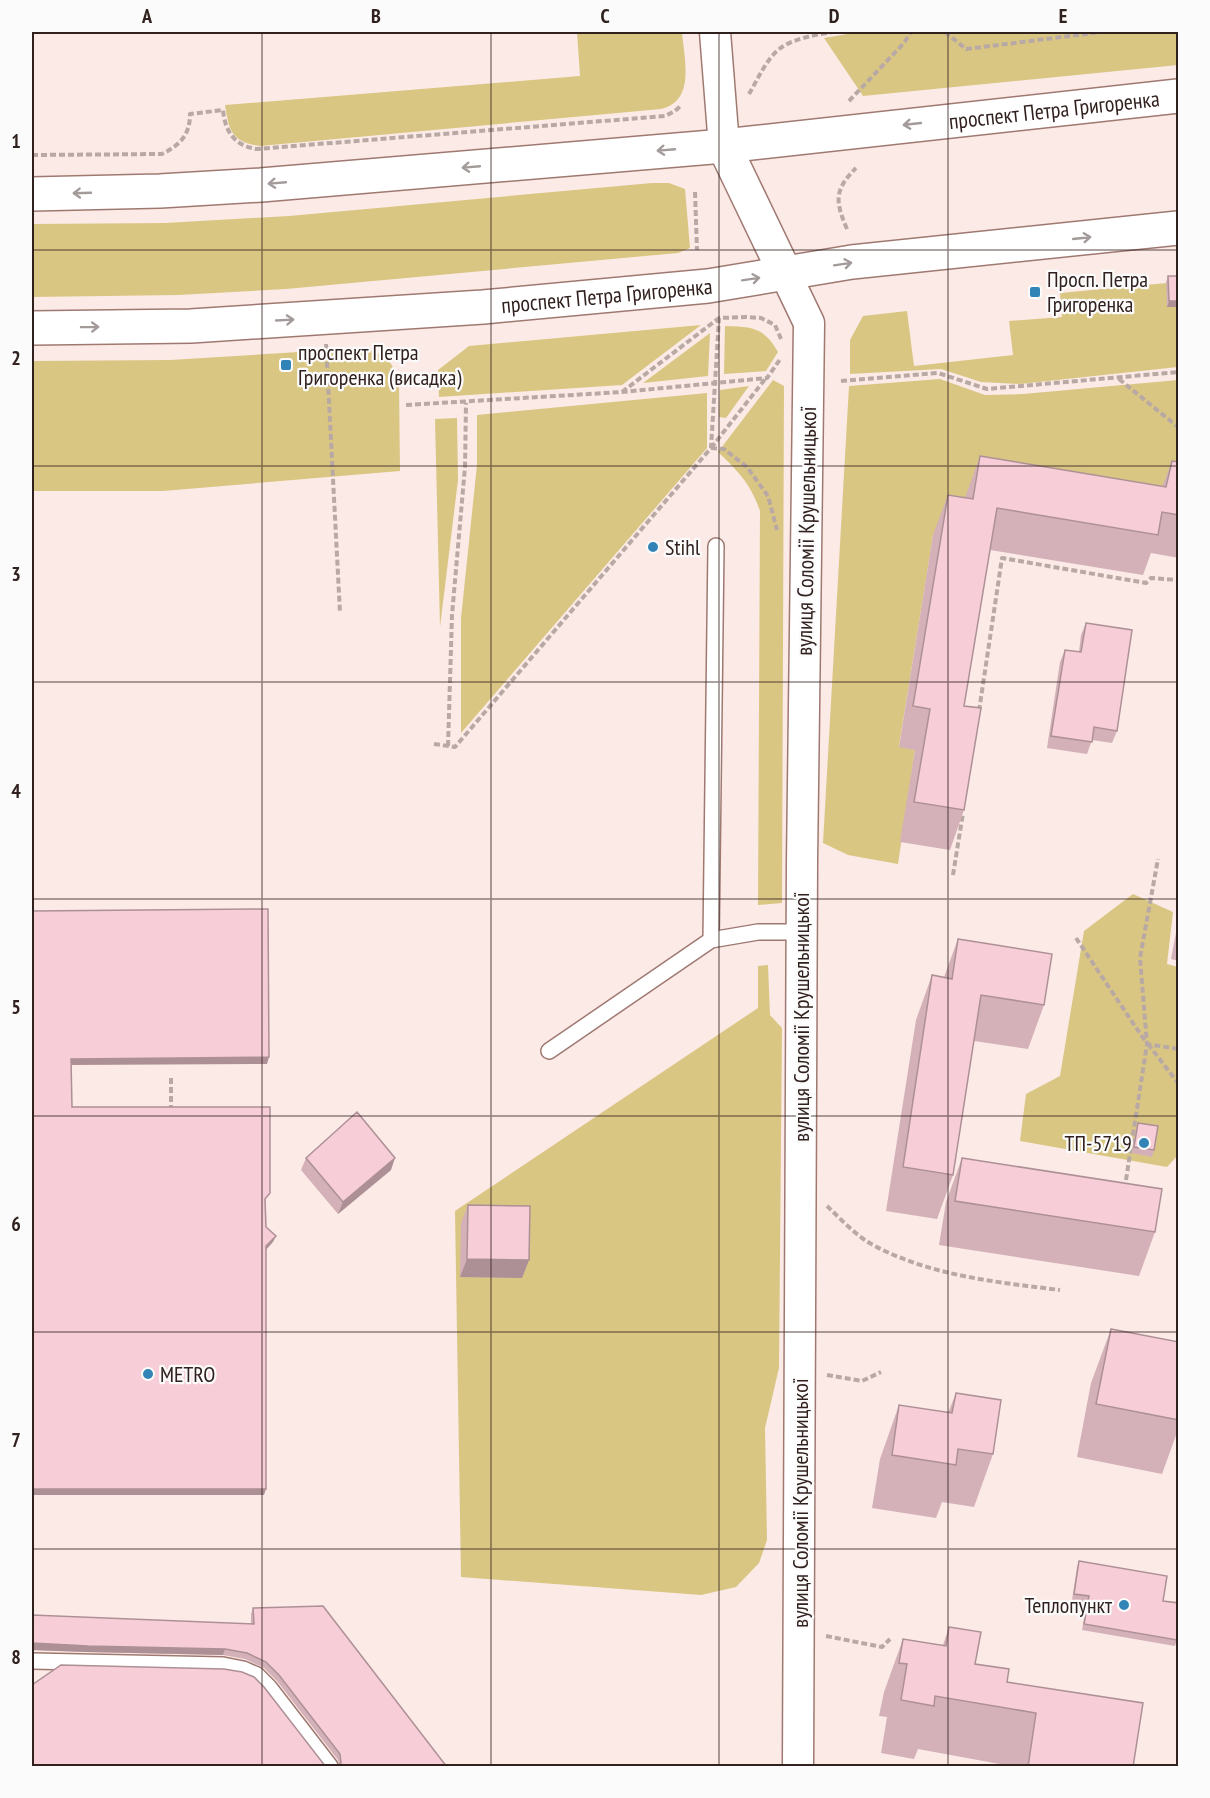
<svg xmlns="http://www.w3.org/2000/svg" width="1210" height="1798" font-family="'PT Sans Narrow',sans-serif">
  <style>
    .green { fill: #dac683 }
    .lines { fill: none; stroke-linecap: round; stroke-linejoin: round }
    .service-casing { stroke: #9f7971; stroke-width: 18 }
    .minor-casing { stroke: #9f7971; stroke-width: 33 }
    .tertiary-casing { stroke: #9f7971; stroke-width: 36 }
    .path { stroke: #b9a9a5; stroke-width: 4; stroke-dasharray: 6 3; stroke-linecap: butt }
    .service { stroke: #fff; stroke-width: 15 }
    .minor { stroke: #fff; stroke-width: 30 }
    .tertiary { stroke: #fff; stroke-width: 33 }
    .wall { fill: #d4b0b9 }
    .shaded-wall { fill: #ad9096 }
    .building { fill: #f7cdd7; stroke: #ad9096; stroke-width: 1.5 }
    .oneway { stroke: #a29b9a }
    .grid { fill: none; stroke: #31211e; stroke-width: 1.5; stroke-opacity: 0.55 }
    .poi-dot { fill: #3184b5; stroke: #fbfbfb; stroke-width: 2 }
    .labels { text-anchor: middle; stroke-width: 4.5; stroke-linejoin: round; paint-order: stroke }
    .street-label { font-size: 22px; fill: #31211e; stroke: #fbfbfb }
    .poi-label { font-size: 22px; fill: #31211e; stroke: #fbfbfb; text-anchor: start }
    .neatline { fill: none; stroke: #31211e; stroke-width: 2 }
    .grid-label { font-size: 20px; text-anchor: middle; font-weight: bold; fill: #31211e }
  </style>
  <rect width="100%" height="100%" fill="#fbeae6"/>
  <path class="green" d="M577,32H682C684,58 696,101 661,109L260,146C231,142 229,130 225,105L580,76Z
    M859,32H1178V65L863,96L824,38Z
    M652,183H669L685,189L690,248L678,253L286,289L179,295L32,297V224L165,223L289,216Z
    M1178,282V367L1020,384L981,382L941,369L850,374V340L863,316L907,311L914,366L1013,355L1009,321L1062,317L1060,293Z
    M701,325L622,385L439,397L438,370L469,346Z
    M725,326C752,327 764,327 778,352L766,371L724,374Z
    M710,333L708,376L643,383Z
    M363,348C387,355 391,358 399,383L400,471L163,491H32V361L170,360Z
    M940,379L985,395L1023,394L1178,380V501L958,540L933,536L899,746L915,750L898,864L848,855L823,843L849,386Z
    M773,380L784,386L782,903L758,905L760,511C751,484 738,471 718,452Z
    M749,386L726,418L719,417L720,390Z
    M707,393V448L461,733V618L477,465V415Z
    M457,418L458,480L440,627L435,419Z
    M1133,894L1173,912L1167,964L1178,967V1155L1167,1167L1020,1141L1026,1094L1060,1076L1084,931Z
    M768,965L770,1015L782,1028L779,1368L765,1428L767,1540L759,1563L736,1587L701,1595L461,1577L455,1211L758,1008V966Z"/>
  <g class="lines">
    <defs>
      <path id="service" d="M711,940L716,546
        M549,1051L711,940L758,932H802
        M32,1661L223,1665L243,1669L257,1675L269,1687L330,1766"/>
      <path id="minor" d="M715,32L724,146
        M785,273L809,323L802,862L798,1766"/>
      <g id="tertiary">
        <path d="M724,146L785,273"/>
        <path id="s1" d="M32,194L160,191L261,185L724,146L1178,96"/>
        <path id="s2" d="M32,328L191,326L483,307L708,286L852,262L1178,228"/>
      </g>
    </defs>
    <use href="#service" class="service-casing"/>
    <use href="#minor" class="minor-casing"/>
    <use href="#tertiary" class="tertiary-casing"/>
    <path class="path" d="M945,32L966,49L1102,32
      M749,94C758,79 767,57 782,47C796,38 816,35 832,32
      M849,101L904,43L911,32
      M32,155L162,154C180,145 190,135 190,114L223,110C225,132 235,146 257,149L665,116L675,111L682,105
      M695,192L697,250
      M847,229C835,201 834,190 856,168
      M326,344L340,613
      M1119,379L1178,427
      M841,381L938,373L987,389L1178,372
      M622,392L719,318L746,317L761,318L775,325L781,339
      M406,405L622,392L767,378L781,358
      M711,448L724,449L747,467L768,496L777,530
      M711,448L766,378
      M979,711L1002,558L1146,583L1151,578L1178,580
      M434,744L455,747L711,448L719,318
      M448,746L452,615L465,467L466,403
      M953,875L963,813
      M1076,938L1147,1044L1178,1049
      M1148,1044L1178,1083
      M171,1078V1111
      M1126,1180L1147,1044L1140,958L1158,859
      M827,1206C841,1219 856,1236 873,1245C931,1276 996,1282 1060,1290
      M827,1375L862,1381L881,1372
      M826,1636L882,1647L890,1639"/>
    <use href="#service" class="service"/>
    <use href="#minor" class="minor"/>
    <use href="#tertiary" class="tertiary"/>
  </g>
  <path class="wall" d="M1168,276H1179V307H1167L1166,282Z
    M980,456L1162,487L1172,461L1179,462V558L1151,553L1143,575L990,550L964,706V810L950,850L900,842L915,750L899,747L933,535L948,495L965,498Z
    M1086,623L1117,731L1112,743L1092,740L1087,754L1047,748L1060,662L1065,650L1079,652L1081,635Z
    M1179,917V961L1171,959Z
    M958,939L1044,1005L1028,1049L974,1041L953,1175L937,1219L886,1211L916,1020L932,975L944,977Z
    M1138,1123L1154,1150L1152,1157L1132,1153L1136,1129Z
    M306,1158L391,1170L338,1214L301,1170Z
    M962,1158L1155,1232L1139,1276L939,1245L946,1202Z
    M468,1205L529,1260L522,1278L460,1277L461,1223Z
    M1111,1329L1179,1342V1427L1162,1474L1077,1457L1091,1383Z
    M956,1393L993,1454L974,1507L942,1502L936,1518L872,1508L880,1459L899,1405L948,1413Z
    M1079,1561L1163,1601L1177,1640L1175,1646L1082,1630L1087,1603L1072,1600L1077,1567Z
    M253,1608L447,1767L339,1765L338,1760L277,1681L264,1668L245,1659L223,1655L86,1652L32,1650V1615L251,1624V1614Z
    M949,1627L975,1664L1007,1682L1133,1767H1016L918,1749L914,1759L881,1753L887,1717L879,1716L884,1692L903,1639L943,1645Z"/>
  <path class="shaded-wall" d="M1169,301H1179V307H1167Z
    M269,1057L267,1064L69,1065L71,1059Z
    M395,1158L391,1170L338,1214L343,1202Z
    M276,1236L273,1242L264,1252L266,1246Z
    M467,1259L529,1260L522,1278L460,1277Z
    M32,1489H266L264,1495H32Z
    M32,1643L225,1649L223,1655L86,1652L32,1650Z"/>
  <path class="building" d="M1168,276H1179V301H1169Z
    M980,456L1166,487L1172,461L1179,462V515L1162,512L1158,535L997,508L964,706L981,708L964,810L914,802L930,709L913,706L948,495L973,499Z
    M1086,623L1132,630L1117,731L1094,727L1092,742L1051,736L1065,650L1081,652Z
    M268,909L269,1057L71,1059L72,1107H270V1193L265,1199L266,1227L276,1236L266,1246V1489H32V911Z
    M958,939L1052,954L1044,1005L981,995L953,1175L903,1167L932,975L952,979Z
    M357,1112L395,1158L343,1202L306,1158Z
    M1138,1123L1158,1126L1154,1150L1134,1147Z
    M962,1158L1162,1189L1155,1232L955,1201Z
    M468,1205L530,1206L529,1260L467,1259Z
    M1111,1329L1179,1342V1420L1096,1404Z
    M956,1393L1001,1400L993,1454L958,1449L956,1465L892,1455L899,1405L952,1413Z
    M1079,1561L1167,1576L1163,1601L1179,1603V1634L1177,1640L1084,1624L1089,1596L1074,1594Z
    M323,1606L447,1767H337L341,1763L340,1754L279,1675L266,1662L247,1653L225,1649L88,1646L32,1643V1615L254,1624L253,1608Z
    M949,1627L981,1632L975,1664L1009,1669L1007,1682L1143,1703L1133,1767H1028L1036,1713L935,1696L934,1706L901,1700L907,1664L899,1663L903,1639L946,1646Z
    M61,1665L224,1669L242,1672L254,1677L264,1687L326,1767H32V1685Z"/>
  <defs><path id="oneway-shaft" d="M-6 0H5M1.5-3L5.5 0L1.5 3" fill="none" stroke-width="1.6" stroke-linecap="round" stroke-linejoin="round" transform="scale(1.5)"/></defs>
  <g class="oneway">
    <use href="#oneway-shaft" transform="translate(912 124) rotate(174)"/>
    <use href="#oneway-shaft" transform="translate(666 150) rotate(175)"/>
    <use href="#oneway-shaft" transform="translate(471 167) rotate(175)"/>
    <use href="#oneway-shaft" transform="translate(277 183) rotate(175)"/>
    <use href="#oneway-shaft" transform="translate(82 193) rotate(178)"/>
    <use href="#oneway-shaft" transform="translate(1082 238) rotate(-6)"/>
    <use href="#oneway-shaft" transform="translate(843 264) rotate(-9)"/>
    <use href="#oneway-shaft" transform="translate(751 279) rotate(-9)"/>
    <use href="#oneway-shaft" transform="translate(285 320) rotate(-3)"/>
    <use href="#oneway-shaft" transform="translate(90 327) rotate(-1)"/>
  </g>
  <path class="grid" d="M262,32V1766M491,32V1766M719,32V1766M948,32V1766M32,250H1178M32,466H1178M32,682H1178M32,899H1178M32,1116H1178M32,1332H1178M32,1549H1178"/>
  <g class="poi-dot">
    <rect x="1029" y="286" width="12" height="12" rx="3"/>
    <rect x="280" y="359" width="12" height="12" rx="3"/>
    <circle cx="653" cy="547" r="6"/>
    <circle cx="1144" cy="1143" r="6"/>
    <circle cx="148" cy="1374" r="6"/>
    <circle cx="1124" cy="1605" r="6"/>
  </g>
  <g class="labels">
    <g class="street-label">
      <text dy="8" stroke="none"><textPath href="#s1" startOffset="1026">проспект Петра Григоренка</textPath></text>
      <text dy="8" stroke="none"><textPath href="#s2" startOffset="576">проспект Петра Григоренка</textPath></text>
      <text transform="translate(806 531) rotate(-89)" y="8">вулиця Соломії Крушельницької</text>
      <text transform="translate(801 1017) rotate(-90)" y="8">вулиця Соломії Крушельницької</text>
      <text transform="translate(800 1503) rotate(-90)" y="8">вулиця Соломії Крушельницької</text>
    </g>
    <g class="poi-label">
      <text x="1047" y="287">Просп. Петра<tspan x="1047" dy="25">Григоренка</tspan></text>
      <text x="298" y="360">проспект Петра<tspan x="298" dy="25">Григоренка (висадка)</tspan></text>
      <text x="665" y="555">Stihl</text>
      <text x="1132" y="1151" text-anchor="end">ТП-5719</text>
      <text x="160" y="1382">METRO</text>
      <text x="1112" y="1613" text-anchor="end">Теплопункт</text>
    </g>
  </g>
  <rect width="1210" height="1798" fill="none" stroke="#fbfbfb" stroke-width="66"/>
  <rect x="33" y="33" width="1144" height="1732" class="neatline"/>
  <g class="grid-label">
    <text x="147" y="23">A</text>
    <text x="376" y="23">B</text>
    <text x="605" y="23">C</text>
    <text x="834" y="23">D</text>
    <text x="1063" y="23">E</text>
    <text x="16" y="148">1</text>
    <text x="16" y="365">2</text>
    <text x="16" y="581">3</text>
    <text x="16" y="798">4</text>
    <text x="16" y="1014">5</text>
    <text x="16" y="1231">6</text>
    <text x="16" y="1447">7</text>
    <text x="16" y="1664">8</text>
  </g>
</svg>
